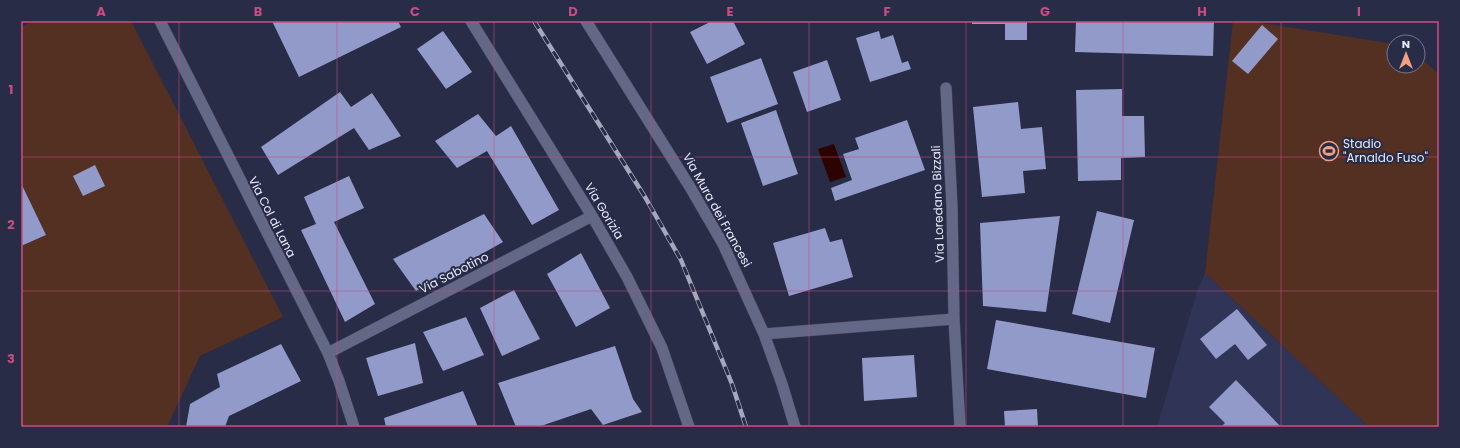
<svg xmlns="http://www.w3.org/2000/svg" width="1460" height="448" font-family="Poppins,sans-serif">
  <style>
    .built { fill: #303456 }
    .green { fill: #543022 }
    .water { fill: #2b0300 }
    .building { fill: #929aca }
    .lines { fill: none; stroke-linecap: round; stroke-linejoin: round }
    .minor-casing { stroke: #45475e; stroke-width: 12 }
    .tertiary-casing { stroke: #45475e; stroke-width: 12 }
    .minor { stroke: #636887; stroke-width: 11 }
    .tertiary { stroke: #636887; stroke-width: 11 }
    .rail-casing { stroke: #a5a8bd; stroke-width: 4.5 }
    .rail { stroke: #282c47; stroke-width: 3; stroke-dasharray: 9; stroke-linecap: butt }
    .grid { fill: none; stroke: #cb4c83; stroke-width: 1; stroke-opacity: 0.55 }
    .labels { text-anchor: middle; stroke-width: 4; stroke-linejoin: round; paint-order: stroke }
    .poi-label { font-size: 12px; fill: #e6e9fb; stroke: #282c47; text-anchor: start }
    .street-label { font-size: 12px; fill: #e6e9fb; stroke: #282c47 }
    .neatline { fill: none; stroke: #cb4c83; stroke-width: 1.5 }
    .grid-label { font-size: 13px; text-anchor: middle; font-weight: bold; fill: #cb4c83 }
  </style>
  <rect width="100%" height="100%" fill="#282c47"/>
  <path class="built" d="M1205,273L1369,427H1157L1197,291Z"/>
  <path class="green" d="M34,21H131L283,317L200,356L167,427H21V246L46,235L21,183V27Z
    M1233,21H1249L1394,44V66H1418V56L1439,74V427H1369L1205,273Z"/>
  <path class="water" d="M834,144L846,177L830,182L818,149Z"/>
  <path class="building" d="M272,21H398L401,27L299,77Z
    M712,21H733L745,44L707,64L690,32Z
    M972,21H1027V40H1005V24H972Z
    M1076,21H1214L1213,56L1075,52Z
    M1262,25L1278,39L1248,74L1232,61Z
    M443,31L472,72L446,89L417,49Z
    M879,31L881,39L893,35L902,63L908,61L911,69L870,82L856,38Z
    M761,58L778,104L727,123L710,77Z
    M827,60L841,100L807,112L793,72Z
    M1122,89V116H1144L1145,157L1121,158V180L1078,181L1076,90Z
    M340,92L351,107L372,93L401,136L369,150L354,128L278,175L261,147Z
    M1018,102L1021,129L1042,127L1046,169L1023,171L1025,193L982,197L973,107Z
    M776,110L798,174L763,186L741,123Z
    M478,114L496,136L511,126L559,210L532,225L487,151L457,168L435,141Z
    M907,120L925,170L835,201L831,188L852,180L843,154L859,149L855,138Z
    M95,165L105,186L83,196L73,176Z
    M349,176L364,208L334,222L375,304L345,322L301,230L316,224L304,197Z
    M21,183L46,235L21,246Z
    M1097,211L1134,220L1110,323L1072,314Z
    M484,214L503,242L416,291L393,259Z
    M1060,216L1046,312L983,306L980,223Z
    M825,228L830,242L842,239L853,277L789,296L773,243Z
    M581,253L610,308L576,327L547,274Z
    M514,290L540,339L502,356L480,308Z
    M1237,309L1267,345L1248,360L1235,344L1216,359L1200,339Z
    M466,317L484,355L443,371L423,332Z
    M996,320L1155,348L1146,398L987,369Z
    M415,343L423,383L378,396L366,358Z
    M281,344L301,381L229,416L225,427H186L190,404L220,387L217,374Z
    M615,346L633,399L642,412L603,425L591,409L538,427H516L498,383Z
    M914,355L917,397L864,401L862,358Z
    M1236,380L1281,427H1221L1225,423L1209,407Z
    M463,391L478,427H386L384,418Z
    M1037,409L1038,427H1005L1004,411Z"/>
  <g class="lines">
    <defs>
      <path id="minor" d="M471,21L592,216L627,277L662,348L689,427
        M586,21L690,187L723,244L764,334L782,384L795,427
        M954,319L960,427
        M764,334L954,319L952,207L946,88
        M328,353L592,216"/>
      <path id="tertiary" d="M160,21L328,353L339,381L354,427"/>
    </defs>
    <use href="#minor" class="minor-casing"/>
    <use href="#tertiary" class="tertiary-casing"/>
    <use href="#minor" class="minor"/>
    <use href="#tertiary" class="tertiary"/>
    <defs>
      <path id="rail" d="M534,21L645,197L681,260L732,384L746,427"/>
    </defs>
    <use href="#rail" class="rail-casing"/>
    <use href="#rail" class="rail"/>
  </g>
  <path class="grid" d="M179,21V427M337,21V427M494,21V427M651,21V427M809,21V427M966,21V427M1123,21V427M1281,21V427M21,157H1439M21,291H1439"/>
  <defs>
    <symbol id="stadium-ring" viewBox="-11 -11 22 22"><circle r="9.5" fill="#282c47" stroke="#f2a081" stroke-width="1.5"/><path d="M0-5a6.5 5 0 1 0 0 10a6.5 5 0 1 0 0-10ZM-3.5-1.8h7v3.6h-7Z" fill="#f2a081"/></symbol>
  </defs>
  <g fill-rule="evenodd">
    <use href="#stadium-ring" x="1318" y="140" width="22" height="22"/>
  </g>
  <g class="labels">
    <g class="poi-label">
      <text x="1343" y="148">Stadio<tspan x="1343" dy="14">"Arnaldo Fuso"</tspan></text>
    </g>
    <g class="street-label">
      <text transform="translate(938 204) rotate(-92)" y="4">Via Loredano Bizzali</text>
      <text transform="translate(717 210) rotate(61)" y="4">Via Mura dei Francesi</text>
      <text transform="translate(604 211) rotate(59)" y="4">Via Gorizia</text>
      <text transform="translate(272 217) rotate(63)" y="4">Via Col di Lana</text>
      <text transform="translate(454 273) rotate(-27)" y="4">Via Sabotino</text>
    </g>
  </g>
  <rect width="1460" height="448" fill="none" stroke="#282c47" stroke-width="44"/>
  <g transform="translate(1406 54)"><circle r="19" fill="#282c47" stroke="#74788f"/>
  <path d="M0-3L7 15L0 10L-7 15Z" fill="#f2a081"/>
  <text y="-6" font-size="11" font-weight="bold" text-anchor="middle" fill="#e6e9fb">N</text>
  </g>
  <rect x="22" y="22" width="1416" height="404" class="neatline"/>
  <g class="grid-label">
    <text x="101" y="16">A</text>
    <text x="258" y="16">B</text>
    <text x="415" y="16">C</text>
    <text x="573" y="16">D</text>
    <text x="730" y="16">E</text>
    <text x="887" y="16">F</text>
    <text x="1045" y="16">G</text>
    <text x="1202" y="16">H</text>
    <text x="1359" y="16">I</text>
    <text x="11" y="94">1</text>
    <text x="11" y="229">2</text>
    <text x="11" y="363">3</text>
  </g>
</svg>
